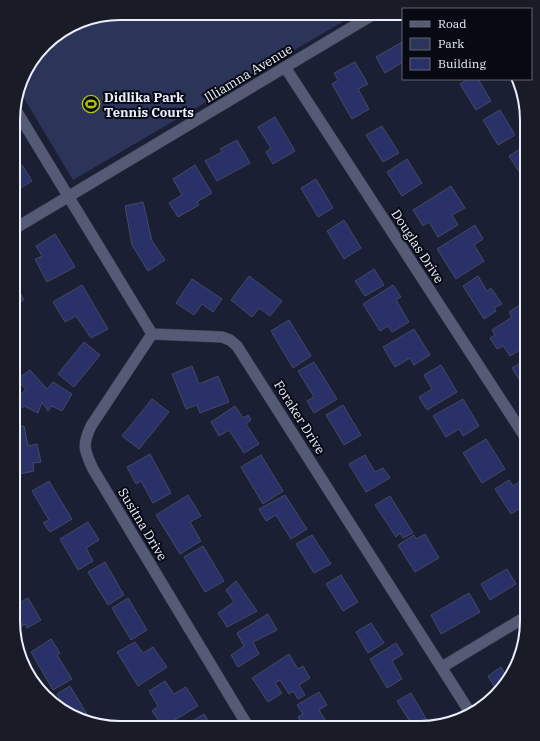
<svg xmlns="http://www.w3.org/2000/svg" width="540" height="741" font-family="'IBM Plex Serif',serif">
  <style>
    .green { fill: #2d345a }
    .building { fill: #293168; stroke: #444a62 }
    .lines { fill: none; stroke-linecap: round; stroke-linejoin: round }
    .street-casing { stroke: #383b4d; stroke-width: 12 }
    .street { stroke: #555b74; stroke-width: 11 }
    .labels { text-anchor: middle; stroke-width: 4; stroke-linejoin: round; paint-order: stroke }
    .street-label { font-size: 13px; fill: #eaeefd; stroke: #070913 }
    .poi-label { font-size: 13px; font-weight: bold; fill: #eaeefd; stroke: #070913; text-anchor: start }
    .rim { fill: none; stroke: #eaeefd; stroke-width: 2 }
  </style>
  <rect width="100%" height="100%" fill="#1a1f34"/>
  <path class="green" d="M120,13L356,14L73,180L19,90L27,67L50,39L85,19Z"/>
  <path class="building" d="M402,42L403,62L385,73L376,57Z
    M355,62L368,84L358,89L369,109L352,119L332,84L338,80L334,73Z
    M468,79H478L491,101L476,110L460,84Z
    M500,110L515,135L498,145L483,120Z
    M275,117L295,151L273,164L266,152L271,148L258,127Z
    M382,126L399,153L383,162L366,135Z
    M237,140L250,163L217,181L205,161L222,152L220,149Z
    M526,145L527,146V184L509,156Z
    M407,159L422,183L402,196L387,172Z
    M22,165L32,181L14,192V169Z
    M195,165L212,193L197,202L199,205L178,217L169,203L182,195L173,179Z
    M316,179L333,208L318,217L301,188Z
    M451,186L465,208L452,215L458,225L438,237L429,222L423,226L413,210Z
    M143,202L152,241L165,260L148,271L132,245L125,206Z
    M344,220L361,248L344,259L327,231Z
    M475,225L483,239L474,245L484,261L456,279L437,249Z
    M55,234L75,267L47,282L35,259L42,256L36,246Z
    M374,269L384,285L365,296L355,281Z
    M249,276L282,301L270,316L259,308L252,317L231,300Z
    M478,276L487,291L491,288L502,304L494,308L496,311L484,319L463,286Z
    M192,279L222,299L213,312L202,304L194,315L176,303Z
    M14,282L24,300L14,305Z
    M82,285L108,329L91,338L76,316L65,322L53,302Z
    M393,285L401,297L396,300L409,322L392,332L388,326L380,331L363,304Z
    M527,300V328L523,331L527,337V346L510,356L503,346L497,349L490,338L495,335L492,330L512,317L509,312Z
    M289,320L311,356L293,368L271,331Z
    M414,329L430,355L414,365L410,358L395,367L383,347Z
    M84,342L100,355L74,387L58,374Z
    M527,359V392L512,368Z
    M314,362L337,399L314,413L307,401L314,397L298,371Z
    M441,365L457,392L427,410L419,397L432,389L424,375Z
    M192,366L199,384L218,376L229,402L200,413L197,405L186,409L172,374Z
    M30,370L47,389L53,382L72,394L62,411L52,406L48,411L42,402L38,413L24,406L17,411L13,405V400L26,390L17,379Z
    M152,399L169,412L139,449L122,436Z
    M463,399L479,426L463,436L459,429L446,437L433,416Z
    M343,405L361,435L344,445L326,415Z
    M235,406L243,418L248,415L251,420L246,424L259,444L244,453L229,430L219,436L211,422Z
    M24,426L28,446L37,444L41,462L33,463L34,471L15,475L13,464V428Z
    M486,439L505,469L482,483L463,453Z
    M150,454L171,493L153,503L141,481L136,484L127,467Z
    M261,455L283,491L263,504L241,467Z
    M365,455L375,472L383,468L390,478L366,492L349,464Z
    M509,480L513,486L519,482L527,494V504L511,514L495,489Z
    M49,481L72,519L50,532L43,523L49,520L32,491Z
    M188,495L201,516L190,522L201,541L180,554L156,515Z
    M285,495L307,529L291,539L276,515L266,521L259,509Z
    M390,496L413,533L403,538L400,533L396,537L375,505Z
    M88,522L99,540L86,548L93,561L78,570L60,539Z
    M425,534L439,558L415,572L398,545L414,535L416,539Z
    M312,535L331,564L314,573L296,544Z
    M203,546L224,581L205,592L184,557Z
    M105,562L124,595L108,605L88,572Z
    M507,569L516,584L490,600L481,584Z
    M341,575L358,602L343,611L326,584Z
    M236,581L257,611L227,627L218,613L234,602L226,590Z
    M469,593L480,612L441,634L431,615Z
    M28,598L41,620L27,628L25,624L15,630L13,621V607Z
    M128,598L147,630L131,640L112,608Z
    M268,614L277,630L253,642L259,654L238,667L231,655L244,646L237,633Z
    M371,623L384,643L368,653L356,632Z
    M51,639L60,653L57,655L72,679L53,690L31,652Z
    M135,642L143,653L153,647L167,667L138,686L117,652Z
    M396,643L403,654L392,661L402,679L387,688L370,659Z
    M289,654L298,669L303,666L310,678L299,685L305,695L298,699L293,691L289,694L280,680L275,683L282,693L268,702L252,678Z
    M501,667L509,680L497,691L488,676Z
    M165,681L174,694L186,687L198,706L163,727L152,711L158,706L149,691Z
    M70,686L88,716L84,719L68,713L57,694Z
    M319,692L327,705L319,710L329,726L326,728H295L302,724L298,717L303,714L297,705Z
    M411,693L429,724L423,727L414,728L397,701Z
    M204,714L212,727H185L184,726Z"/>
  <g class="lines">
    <defs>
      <path id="street" d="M285,67L527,440
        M14,107L152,334
        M14,229L374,14
        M152,334L222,337L230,340L237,346L471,714
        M152,334L91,426C82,445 84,450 93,469L249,728
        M442,667L527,616"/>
    </defs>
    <use href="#street" class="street-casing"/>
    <use href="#street" class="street"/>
  </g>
  <defs>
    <symbol id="stadium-ring" viewBox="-11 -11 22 22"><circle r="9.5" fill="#070913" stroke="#aec509" stroke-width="1.5"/><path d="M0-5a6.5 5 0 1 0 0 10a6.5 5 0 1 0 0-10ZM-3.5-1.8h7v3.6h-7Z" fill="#aec509"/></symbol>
  </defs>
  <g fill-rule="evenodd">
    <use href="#stadium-ring" x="81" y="94" width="20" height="20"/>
  </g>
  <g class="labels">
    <g class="street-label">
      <text transform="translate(248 73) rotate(-31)" y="5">Illiamna Avenue</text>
      <text transform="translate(418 246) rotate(57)" y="5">Douglas Drive</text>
      <text transform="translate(300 417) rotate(58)" y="5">Foraker Drive</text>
      <text transform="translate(143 524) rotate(59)" y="5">Susitna Drive</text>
    </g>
    <g class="poi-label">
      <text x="104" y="102">Didlika Park<tspan x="104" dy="15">Tennis Courts</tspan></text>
    </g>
  </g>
  <path d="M0 0H540V741H0ZM120 20H420A100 100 0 0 1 520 120V621A100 100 0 0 1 420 721H120A100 100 0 0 1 20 621V120A100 100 0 0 1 120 20Z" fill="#191b26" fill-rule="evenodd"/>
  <path class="rim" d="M120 20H420A100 100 0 0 1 520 120V621A100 100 0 0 1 420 721H120A100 100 0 0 1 20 621V120A100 100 0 0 1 120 20Z"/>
  <rect x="402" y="8" width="130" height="72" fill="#070913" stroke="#626571"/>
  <rect x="410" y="21" width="20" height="6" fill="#555b74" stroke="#626571"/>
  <text x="438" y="28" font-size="12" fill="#eaeefd">Road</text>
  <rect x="410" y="38" width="20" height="12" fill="#2d345a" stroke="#626571"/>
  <text x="438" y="48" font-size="12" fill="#eaeefd">Park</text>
  <rect x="410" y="58" width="20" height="12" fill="#293168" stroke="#626571"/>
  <text x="438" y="68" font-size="12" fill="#eaeefd">Building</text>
</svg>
